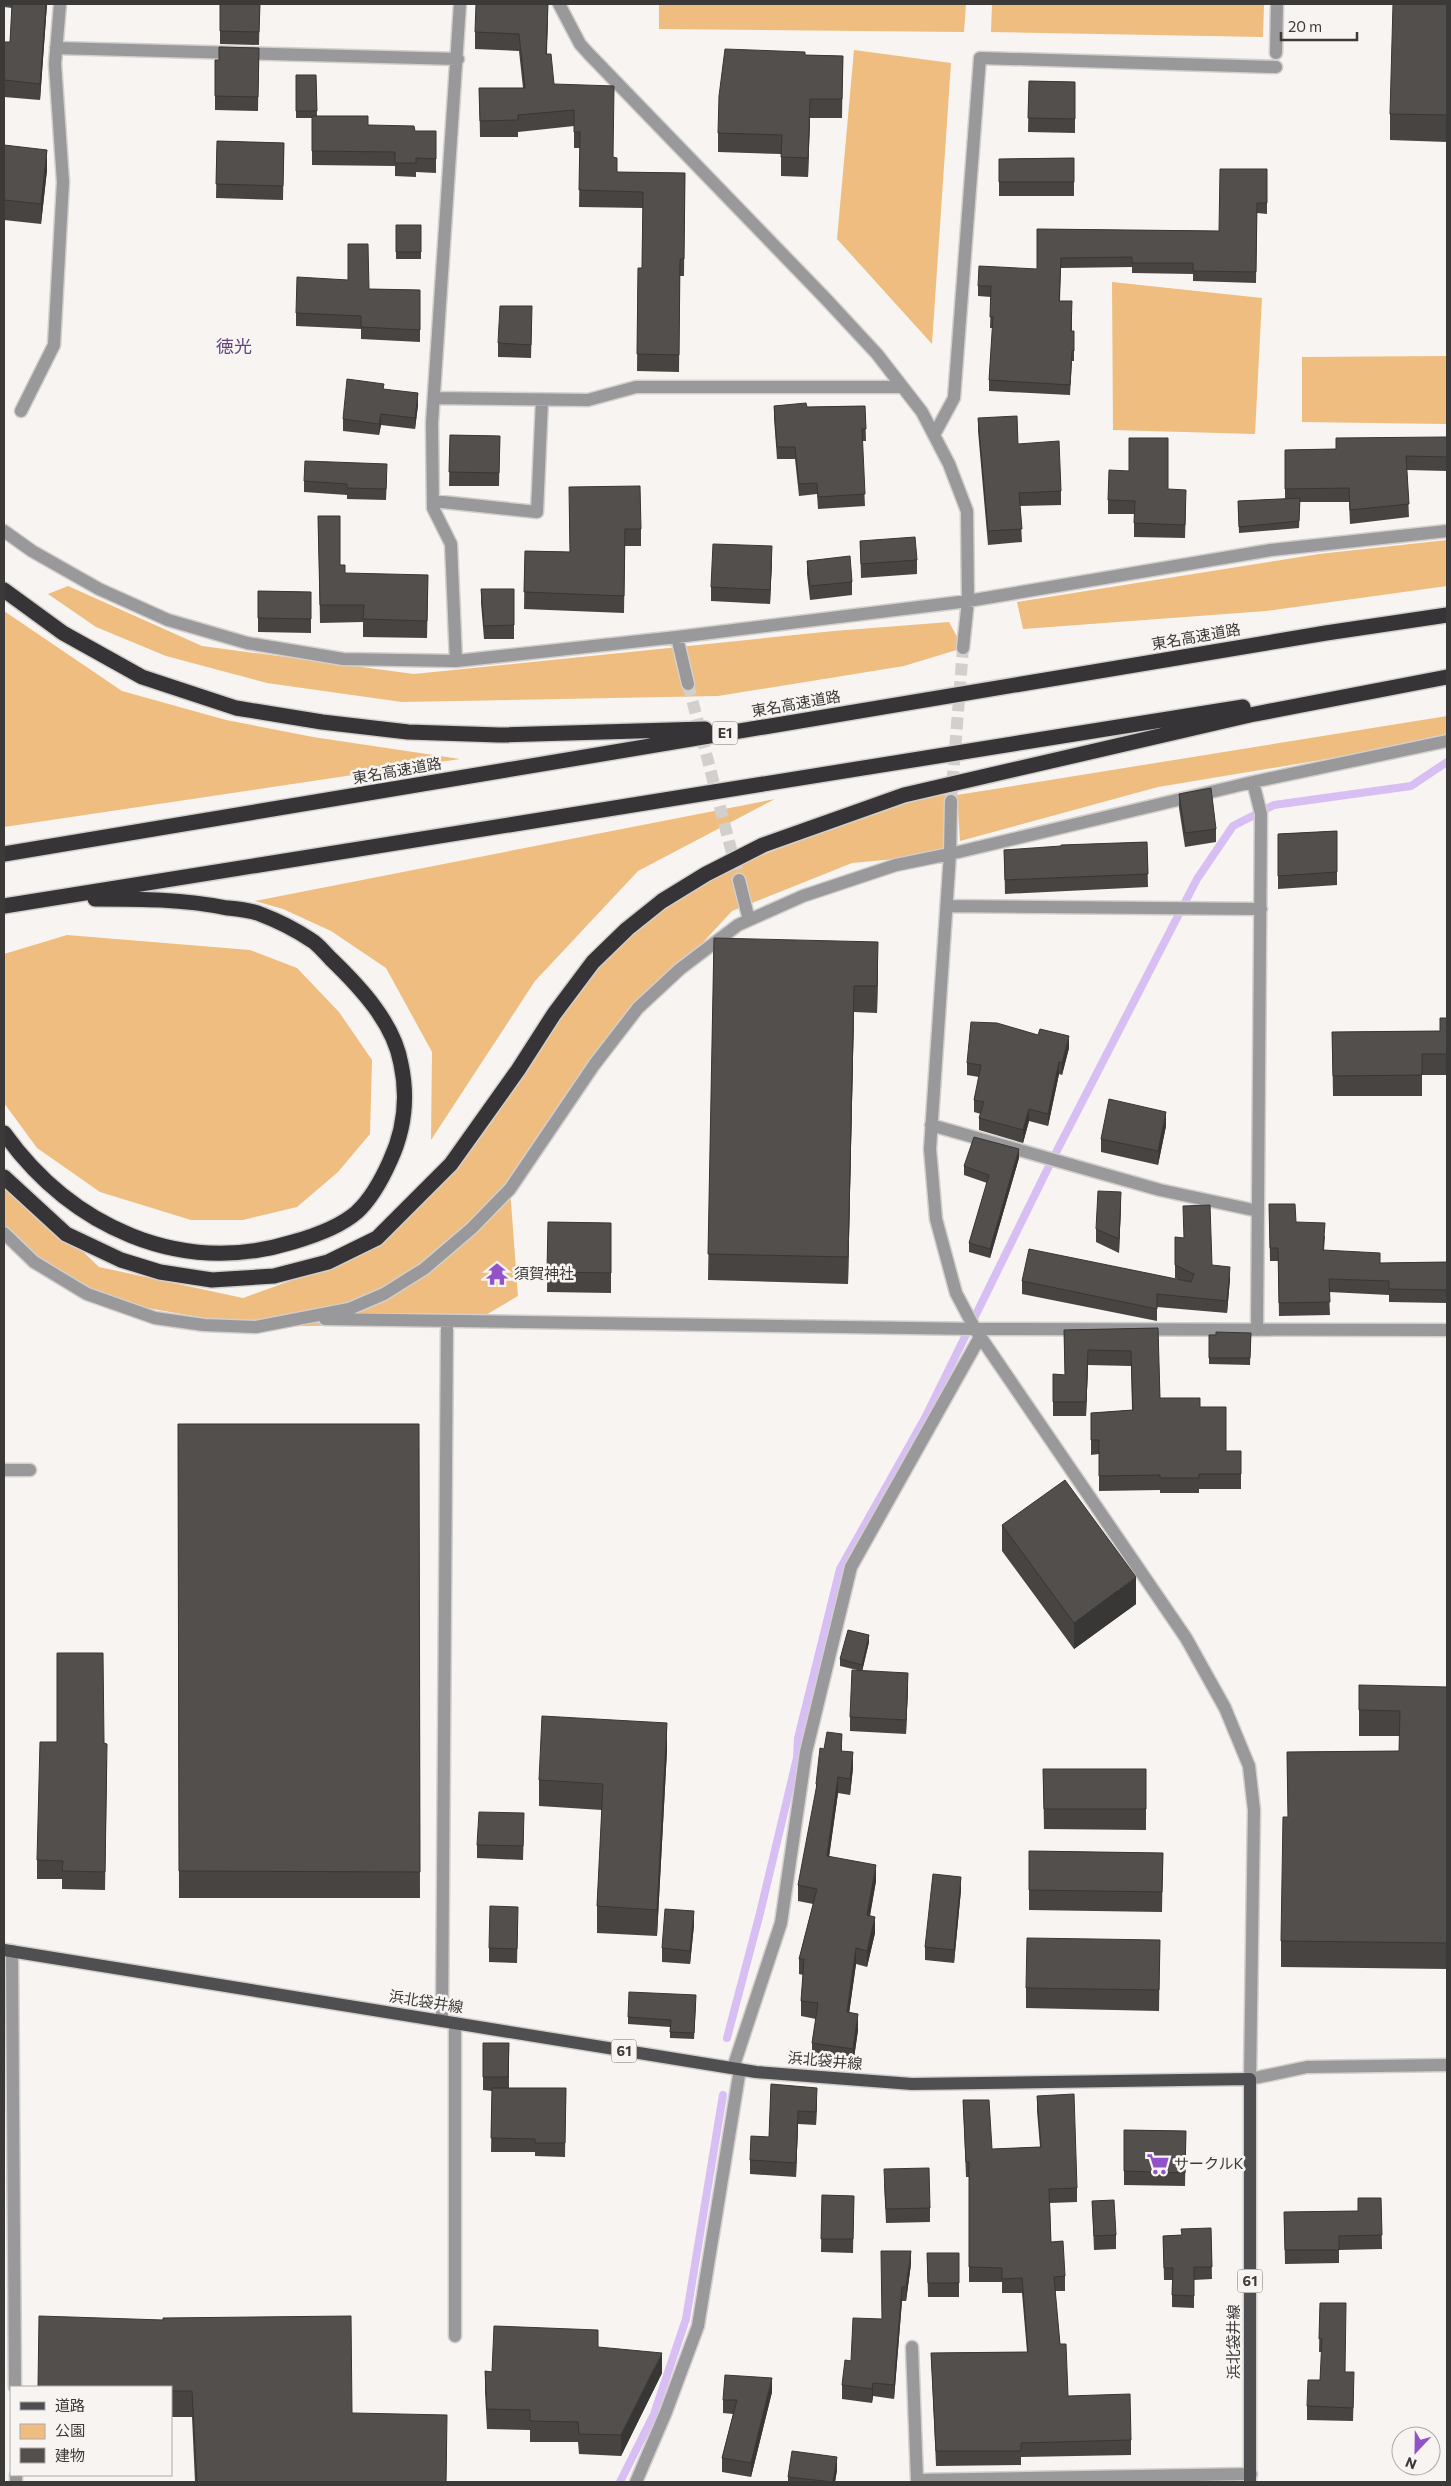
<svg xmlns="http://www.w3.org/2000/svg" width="1451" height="2486" font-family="Commissioner,'Noto Sans JP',sans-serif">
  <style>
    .green { fill: #efbd7f }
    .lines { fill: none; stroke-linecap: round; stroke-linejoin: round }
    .stream { stroke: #d8bff3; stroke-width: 8 }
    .minor-tunnel { stroke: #d2cfcc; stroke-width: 12; stroke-dasharray: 12 6; stroke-linecap: butt }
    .minor-casing { stroke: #d2cfcc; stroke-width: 15 }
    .major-casing { stroke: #d2cfcc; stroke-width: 15 }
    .highway-casing { stroke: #d2cfcc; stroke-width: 18 }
    .minor { stroke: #99989a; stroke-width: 12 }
    .major { stroke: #4f4e51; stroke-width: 12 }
    .highway { stroke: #363437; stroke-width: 15 }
    .wall { fill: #474441 }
    .shaded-wall { fill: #393735 }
    .building { fill: #524f4c; stroke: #393735 }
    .labels { text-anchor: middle; stroke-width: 5; stroke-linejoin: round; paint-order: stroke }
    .shield { fill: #f7f4f1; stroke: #747270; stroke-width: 1 }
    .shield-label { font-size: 14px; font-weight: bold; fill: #3c3a39 }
    .street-label { font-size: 15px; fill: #3c3a39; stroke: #f7f4f1 }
    .poi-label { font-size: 15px; fill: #3c3a39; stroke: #f7f4f1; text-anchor: start }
    .quarter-label { font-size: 18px; fill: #63447f; stroke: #f7f4f1 }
  </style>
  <rect width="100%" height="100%" fill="#f7f4f1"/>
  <path class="green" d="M659,4H966L964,32L659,29Z
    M992,4H1264L1263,37L991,32Z
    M854,50L951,63L932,344L837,239Z
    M1112,282L1262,298L1255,434L1113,430Z
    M1447,356V424L1302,422V357Z
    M1447,540V586L1266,611L1023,629L1017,602L1319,554Z
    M68,586L202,646L414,674L834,631L949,622L963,648L904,666L718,696L402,702L267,683L166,656L96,627L48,594Z
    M4,611L122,691L226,720L313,737L460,759L4,827Z
    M1447,716V739L1158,787L960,841L957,795Z
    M945,785L950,854L852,863L732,911L622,1030L510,1189L518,1296L472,1323L256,1327L107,1301L12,1241L4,1231V1176L99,1267L243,1298L362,1255L499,1095L607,947L708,876Z
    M775,799L638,871L535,981L431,1140L432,1052L386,968L331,931L283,909L255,901Z
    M67,935L250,950L297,968L339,1012L372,1060L370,1134L338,1172L297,1207L243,1220H191L100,1192L37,1148L4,1103V954Z"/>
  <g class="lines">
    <path class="stream" d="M727,2038L760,1913L797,1758L798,1738L840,1569L925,1418L1049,1166L1197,879L1233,826L1274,805L1411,786L1447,762
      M620,2482L654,2414L686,2319L723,2095"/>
    <path class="minor-tunnel" d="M688,684L739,880
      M951,801L963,648"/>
    <defs>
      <path id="minor" d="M559,4L580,44L589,54L825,298L877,354L922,412L949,464L967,511L968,601L963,648
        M56,48L458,59
        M1276,53L1277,4
        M434,398L588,400L636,387H902
        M21,411L54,345L63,182L55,64L60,4
        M934,435L954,398L980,58L1276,67
        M433,501L537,512L542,400
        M4,531L32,551L99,589L168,620L247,643L343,659L456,661L677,637L968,601L1271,550L1447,531
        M677,637L688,684
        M456,661L451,544L433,508L432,423L460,4
        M1253,782L1261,814L1257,1330
        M951,801L950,854L930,1149L936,1219L956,1293L975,1329L1186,1638L1225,1708L1249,1766L1254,1810L1250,2079L1307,2067L1447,2065
        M739,880L749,920
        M947,906L1261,909
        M931,1125L1160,1190L1258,1211
        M4,1233L34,1262L87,1294L155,1318L204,1325L256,1327L349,1309L384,1294L424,1269L472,1228L510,1189L594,1065L638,1008L680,969L738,925L803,896L896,865L950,854L1253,782L1447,741
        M325,1319L975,1329L1447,1330
        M4,1470H30
        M12,1951L15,2387
        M442,2021L447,1323
        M455,2023V2336
        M733,2068L781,1923L806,1752L851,1567L980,1337
        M912,2347L917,2480L1251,2474
        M16,2475V2482
        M636,2482L666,2412L698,2326L740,2069"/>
      <path id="major" d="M4,1950L756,2072L912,2084L1250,2079V2482"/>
      <path id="highway" d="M4,590L63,633L142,677L236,708L322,722L408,732L499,735L705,729
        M4,854L1326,633L1447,615
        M4,906L1243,707
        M4,1133C71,1226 179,1277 293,1242C314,1236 340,1227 357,1212C372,1198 382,1179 390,1161C404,1131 408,1097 401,1064C394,1023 360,987 331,959C325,953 318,944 311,940C296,930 276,920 260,914C250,910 238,909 227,908C183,899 140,899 95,899
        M4,1177L66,1234L121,1260L160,1272L212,1280L274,1276L328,1262L377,1238L451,1164L518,1070L554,1014L593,962L627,929L662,901L706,874L763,845L904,795L1250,715L1447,677"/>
    </defs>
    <use href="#minor" class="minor-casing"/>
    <use href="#major" class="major-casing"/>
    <use href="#highway" class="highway-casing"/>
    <use href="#minor" class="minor"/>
    <use href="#major" class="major"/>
    <use href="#highway" class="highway"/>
  </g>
  <path class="wall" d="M4,4H47L40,100L4,97V42H10L12,8L4,7Z
    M220,4H260L259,45L220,44Z
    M1447,4V142L1390,140V114Z
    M548,12L547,54L554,84L613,157L617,172L685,173L684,276H680L679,372L637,371L638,268H642L643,208L579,207L580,148H574V126L518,132V137H480L479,88H523L519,51L475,49V32Z
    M259,48L258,111L215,110V60H219Z
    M805,55L843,56L842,118H810L808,177L781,176V154L718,152V133Z
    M296,75H316L317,116L368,125L415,131H436V173L416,172V177L395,176V166L312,165V118H296Z
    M1029,81L1075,82V133L1028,132Z
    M217,141L284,143L283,200L216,198Z
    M4,145L47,170L41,224L4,220Z
    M1074,158V196H999V159Z
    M1267,169V214L1257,213L1256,283L1193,281V274L1132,273V267L1061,268L1060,301L1072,312V331L1074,341V361H1072L1070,395L989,391V380L993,328H990L991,297L978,296V286L1037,269V229L1219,231Z
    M396,225H421V259H396Z
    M369,289L420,290V342L361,339V329L296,326V313Z
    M532,320L531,358L498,357V343Z
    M384,389L418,405L415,429L381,425L379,435L343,431V419Z
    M774,406L807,407L865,406L866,441H862L865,506L818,509L817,494L799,496L795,459H777L774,418Z
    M978,418L1018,444L1061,491V505L1020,506L1022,542L988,545L978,431Z
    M450,435L500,436L499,486H449Z
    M1447,437V471L1407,470L1409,517L1350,524L1349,502H1300L1299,528L1239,533L1238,501L1285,499V450L1336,449Z
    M387,476L386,500L347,499V495L304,492V481Z
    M1168,489L1186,503L1185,538L1134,537V514H1108V500Z
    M569,504L641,529V546H625L624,613L524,609L525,551L570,552Z
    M318,516L340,565L345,573L428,592L427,638L363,637V622L320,623Z
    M860,541L917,560V574L861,578Z
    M772,560L770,604L711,601V587Z
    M807,561L852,582V595L810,600L807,574Z
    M481,589H514V639H484L481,603Z
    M258,591L311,592V633L258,632Z
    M1179,794L1216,829V842L1185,847L1179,808Z
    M1337,831V885L1278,889V834Z
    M1147,842L1148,887L1005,894L1004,850Z
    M714,938L878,969L877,1013L854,1012L848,1284L708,1280Z
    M1447,1018V1075H1422V1096H1333L1332,1032L1440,1031Z
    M1069,1048L1062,1075L1059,1074L1048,1126L1029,1121L1023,1143L979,1130V1118L981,1114L974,1112V1100L979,1077L967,1075V1063Z
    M1166,1126L1158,1165L1101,1152V1139Z
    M1019,1158L990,1258L969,1252V1243L987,1183L964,1175V1166Z
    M1269,1204L1296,1222L1325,1236L1324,1250L1380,1263L1447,1262V1303L1389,1302V1295L1329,1292L1330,1315L1279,1316L1278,1261H1270Z
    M1121,1205L1119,1253L1096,1242V1229Z
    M548,1222L611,1223V1293L547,1292Z
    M1175,1237L1230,1279L1227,1313L1157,1307V1321L1022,1294V1281L1180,1280L1175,1278Z
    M1158,1328L1160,1398L1200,1407L1226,1451H1241V1489H1199V1493H1160V1490L1099,1491V1454L1091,1455V1413L1132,1410L1131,1366L1088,1365L1086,1416H1053V1374L1065,1375L1064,1330Z
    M1251,1333L1250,1365L1209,1364V1335Z
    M178,1424H419L420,1898H179Z
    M1002,1525L1136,1604L1074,1649L1002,1551Z
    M869,1642L862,1671L908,1687L906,1734L850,1731V1717L857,1670L840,1666V1659Z
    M1447,1687V1969L1281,1967V1941L1288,1817L1287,1752L1399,1751L1400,1736H1359V1710Z
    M104,1743L107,1762L105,1890L62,1889V1879H37V1860Z
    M667,1750L657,1936L597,1933V1906L602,1810L539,1806V1780Z
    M842,1751L853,1768L850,1795L838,1793L829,1856L876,1881L870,1916L875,1933L867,1967L856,1964L849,2013L858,2030L853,2065L812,2058V2043L816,2019L801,2016V2001L803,1975L799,1974V1959L813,1904L798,1901V1885L816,1794V1784Z
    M1043,1769H1146V1830L1044,1829Z
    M524,1827L523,1860L477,1858V1845Z
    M1029,1851L1163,1853L1162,1912L1029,1910Z
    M961,1890L954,1963L925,1960V1947Z
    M518,1920L517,1963L489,1962V1948Z
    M694,1925L690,1964L662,1962V1948Z
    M1160,1940L1159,2011L1026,2008V1988Z
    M696,2002L694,2039L670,2038V2027L628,2024V2017Z
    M483,2043H509V2088H566L565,2157L535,2156V2152H491L492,2091L483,2090Z
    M771,2084L817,2101L816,2125L798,2124L796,2177L750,2174V2160L769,2137Z
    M1037,2096L1077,2188V2202L1050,2203L1051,2242L1065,2276V2291H1055L1060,2344L1068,2396L1131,2440V2455L1021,2457V2465L936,2466L931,2353L1027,2352L1022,2293H1002V2282H969V2177H966L963,2100L992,2149L1040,2147L1037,2111Z
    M1124,2130L1186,2131L1185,2186L1124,2185Z
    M884,2183L930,2208V2222L886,2223Z
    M822,2195L854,2196L853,2253L821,2252Z
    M1381,2198L1382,2249L1339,2250V2263L1285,2264L1284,2212L1358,2211Z
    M1092,2201L1116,2235V2249L1094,2250Z
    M1211,2228L1212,2279L1194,2280V2308L1172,2307V2280H1164L1163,2236L1181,2235Z
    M927,2253H959V2297H928Z
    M911,2264L906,2301H902L894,2399L873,2396L872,2403L842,2399V2385L851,2361L882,2319Z
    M1320,2303L1345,2372L1354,2386L1353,2421L1307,2420V2406L1320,2380L1322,2352H1319Z
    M39,2316L352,2413L447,2441L446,2482H195L192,2417H171V2387Z
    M598,2347L662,2373L621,2456L579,2454L578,2442H530V2430L487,2429L485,2392V2371L492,2372Z
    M772,2392L751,2477L722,2472V2458L733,2414L723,2413V2400Z
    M837,2470L835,2482H788V2477Z"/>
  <path class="shaded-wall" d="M46,4H47L40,100V84Z
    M548,4V12L546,71V54Z
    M810,99V118L808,177V158Z
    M47,150V170L41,224V204Z
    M418,393V405L415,429V418Z
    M381,414V425L379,435V424Z
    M772,546V560L770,604V590Z
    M878,942V969L877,1013V986Z
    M854,986V1012L848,1284V1257Z
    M1069,1036V1048L1062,1075V1063Z
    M1059,1062V1074L1048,1126V1114Z
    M1029,1109V1121L1023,1143V1130Z
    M1166,1112V1126L1158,1165V1151Z
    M1019,1149V1158L990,1258V1249Z
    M1121,1192V1205L1119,1253V1239Z
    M1230,1267V1279L1227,1313V1301Z
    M1088,1350V1365L1086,1416V1402Z
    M1136,1577V1604L1074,1649V1623Z
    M869,1635V1642L862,1672V1665Z
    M908,1673V1687L906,1734V1720Z
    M667,1723V1750L657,1936V1910Z
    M842,1734V1750L841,1766V1751Z
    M853,1752V1768L850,1795V1779Z
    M838,1777V1793L827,1872V1856Z
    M876,1865V1881L867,1931V1915Z
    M961,1877V1890L954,1963V1950Z
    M694,1911V1925L690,1964V1951Z
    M875,1917V1933L867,1967V1951Z
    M856,1948V1964L847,2028V2012Z
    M858,2014V2030L853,2065V2049Z
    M817,2088V2101L816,2125V2112Z
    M798,2111V2124L796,2177V2163Z
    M911,2251V2264L906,2301V2287Z
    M902,2287V2301L894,2399V2385Z
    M662,2353V2373L621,2456V2435Z
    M772,2378V2392L751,2477V2463Z
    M873,2383V2396L872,2403V2389Z
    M837,2457V2470L835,2482H833Z"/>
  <path class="building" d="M12,4H46L40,84L4,80V42H10Z
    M220,4H260L259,32L220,31Z
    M476,4H548L546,54H551L554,84L614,86L613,157L617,158V172L685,173L684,259H680L679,355L637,354L638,268H642L643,192L579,190L580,132H574V110L518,115V120L480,121L479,88H525L519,34L475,32Z
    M1393,4H1447V115L1390,114Z
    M219,47L259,48L258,97L215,96V60H219Z
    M725,49L805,52V55L843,56L842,99H810L808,158L781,157L782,135L718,133L719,96Z
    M296,75H316L317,111H296Z
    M1029,81L1075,82V119L1028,118Z
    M312,116H368V125L414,126L415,131H436V159L416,158V163H395V152L312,151Z
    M217,141L284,143L283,186L216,184Z
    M4,145L47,150L41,204L4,200Z
    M1074,158V182H999V159Z
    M1220,169H1267V203H1257L1256,272L1193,271V263H1132V257L1061,258L1059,301H1072L1071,331H1074V351H1072L1070,385L989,380L993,317H990L991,286H978L979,266L1037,269V229L1219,231Z
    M396,225H421V252H396Z
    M348,244H368L369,289L420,290V330L361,327V316L296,313L297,277L348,280Z
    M500,306H532L531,345L498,343Z
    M347,379L384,384L383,389L418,393L415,418L381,414L379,424L343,419Z
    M806,403L807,407L865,406L866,429H862L865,494L818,497L817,483L799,484L795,447H777L774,406Z
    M1017,416L1018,444L1059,441L1061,491L1019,493L1022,529L988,531L978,418Z
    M450,435L500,436L499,473L449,472Z
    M1445,437H1447V457L1406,456L1409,504L1350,510L1349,488L1285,489V450L1336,449V438Z
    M1129,438H1168V489L1186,490L1185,525L1134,523L1135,501L1108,500L1109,470L1129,471Z
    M305,461L387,464L386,489L347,488V484L304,481Z
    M640,486L641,529H625L624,596L524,592L525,551L570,552L569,487Z
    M1300,498L1299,521L1239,527L1238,501Z
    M318,516H340V565H345V573L428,575L427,621L363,619L364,605H320Z
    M915,537L917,560L861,564L860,541Z
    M713,544L772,546L770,590L711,587Z
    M850,556L852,582L810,586L807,561Z
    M481,589H514V625L484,626Z
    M258,591L311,592V619L258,618Z
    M1211,788L1216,829L1185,833L1179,794Z
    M1337,831V872L1278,876V834Z
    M1147,842L1148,874L1005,880L1004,850L1061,846V845Z
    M714,938L878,942L877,986H854L848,1257L708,1254Z
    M1440,1018H1447V1054H1422V1075L1333,1076L1332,1032L1440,1031Z
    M971,1022L997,1023L1038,1035L1040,1029L1069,1036L1062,1063L1059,1062L1048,1114L1029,1109L1023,1130L979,1118L984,1102L974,1100L981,1065L967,1063Z
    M1109,1099L1166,1112L1158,1151L1101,1139Z
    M974,1137L1019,1149L990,1249L969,1243L989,1175L964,1166Z
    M1098,1191L1121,1192L1119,1239L1096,1229Z
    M1269,1204H1295L1296,1222L1325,1223L1323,1250L1380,1253V1263L1447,1262V1290L1389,1289V1281L1329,1279L1330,1302L1279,1303L1278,1248H1270Z
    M1210,1205L1212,1265L1230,1267L1227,1301L1157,1294V1309L1022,1281L1029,1249L1191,1282L1194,1274L1175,1265V1237L1184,1238L1183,1206Z
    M548,1222L611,1223V1273L547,1272Z
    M1158,1328L1160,1398H1200V1407H1226V1451H1241V1474H1199V1478H1160V1475L1099,1476V1440H1091V1413L1133,1410L1131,1351L1088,1350L1086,1402H1053V1374L1065,1375L1064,1330Z
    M1216,1332L1251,1333L1250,1358H1209V1335H1216Z
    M178,1424H419L420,1872L179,1871Z
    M1065,1480L1136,1577L1074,1623L1002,1525Z
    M848,1630L869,1635L862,1665L840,1659Z
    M57,1653H103L104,1743L107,1744L105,1872L62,1871L63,1861L37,1860L40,1742H57Z
    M852,1670L908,1673L906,1720L850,1717Z
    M1359,1685L1447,1687V1943L1281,1941L1283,1817H1288L1287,1752L1399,1751L1400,1711L1359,1710Z
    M542,1716L667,1723L657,1910L597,1906L603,1784L539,1780Z
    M827,1732L842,1734L841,1751L853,1752L850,1779L838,1777L827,1856L876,1865L867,1915L875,1917L867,1951L856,1948L847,2012L858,2014L853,2049L812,2043L818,2003L801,2001L804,1959H799L817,1889L798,1885L817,1784H816L820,1748L824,1749Z
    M1043,1769H1146V1809H1044Z
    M479,1812L524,1813L523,1846L477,1845Z
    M1029,1851L1163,1853L1162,1892L1029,1890Z
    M933,1874L961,1877L954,1950L925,1947Z
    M490,1906L518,1907L517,1949L489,1948Z
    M665,1909L694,1911L690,1951L662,1948Z
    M1027,1938L1160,1940L1159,1990L1026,1988Z
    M629,1992L696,1995L694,2033L670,2032L671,2020L628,2017Z
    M483,2043H509L508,2077H483Z
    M771,2084L817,2088L816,2112L798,2111L796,2163L750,2160L751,2136L769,2137Z
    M492,2088H566L565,2143H535V2139L491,2138Z
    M1074,2094L1077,2188L1049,2189L1051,2242L1063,2241L1065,2276L1054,2277L1060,2344H1066L1068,2396L1130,2394L1131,2440L1021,2443V2451H936L931,2353L1028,2352L1022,2278L1002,2279V2268L969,2267V2162H966L963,2100H989L992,2149L1041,2147L1037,2096Z
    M1124,2130L1186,2131L1185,2173L1124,2171Z
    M929,2168L930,2208L886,2209L884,2169Z
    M822,2195L854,2196L853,2239H821Z
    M1358,2198H1381L1382,2235L1339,2236V2250H1285L1284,2212L1358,2211Z
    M1114,2200L1116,2235L1094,2236L1092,2201Z
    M1211,2228L1212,2267H1194V2296L1172,2295L1173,2268H1164L1163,2236L1182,2235L1181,2229Z
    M881,2251H911L906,2287H902L894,2385L873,2383L872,2389L842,2385L845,2360L851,2361L853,2318L882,2319Z
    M927,2253H959V2283H928Z
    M1320,2303H1346L1345,2372H1354L1353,2408L1307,2406L1308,2380H1320L1322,2339H1319Z
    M39,2316L163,2320V2318L351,2316L352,2413L447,2415L446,2482H197L192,2391H171V2387H38Z
    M494,2326L598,2330V2347L662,2353L621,2435L579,2434L578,2422L530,2421V2410L487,2409L485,2371L492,2372Z
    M725,2375L772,2378L751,2463L722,2458L737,2400H723Z
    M792,2451L837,2457L833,2482L788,2477Z"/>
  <defs>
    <symbol id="temple-bare" viewBox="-9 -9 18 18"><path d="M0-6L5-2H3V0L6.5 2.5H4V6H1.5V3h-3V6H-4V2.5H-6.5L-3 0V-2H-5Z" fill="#9353c8" stroke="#f7f4f1" stroke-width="2.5" paint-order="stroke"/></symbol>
    <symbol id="supermarket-bare" viewBox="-9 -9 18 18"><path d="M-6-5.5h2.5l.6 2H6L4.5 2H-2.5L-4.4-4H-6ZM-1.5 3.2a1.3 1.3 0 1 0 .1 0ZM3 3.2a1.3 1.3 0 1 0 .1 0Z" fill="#9353c8" stroke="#f7f4f1" stroke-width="2.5" paint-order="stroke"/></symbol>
  </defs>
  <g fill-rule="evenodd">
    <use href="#temple-bare" x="481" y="1258" width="32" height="32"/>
    <use href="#supermarket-bare" x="1142" y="2148" width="32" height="32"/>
  </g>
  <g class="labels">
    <g class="shield">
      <rect x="712.5" y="721.5" width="25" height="23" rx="4"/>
      <rect x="611.5" y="2039.5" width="25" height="23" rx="4"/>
      <rect x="1237.5" y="2269.5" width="25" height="23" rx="4"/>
    </g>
    <g class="shield-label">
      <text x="725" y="738">E1</text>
      <text x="624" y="2056">61</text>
      <text x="1250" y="2286">61</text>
    </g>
    <g class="street-label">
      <text transform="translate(1196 637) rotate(-10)" y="5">東名高速道路</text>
      <text transform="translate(796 704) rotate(-10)" y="5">東名高速道路</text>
      <text transform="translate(397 771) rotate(-10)" y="5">東名高速道路</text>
      <text transform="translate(426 2002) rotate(9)" y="5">浜北袋井線</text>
      <text transform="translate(825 2061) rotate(5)" y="5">浜北袋井線</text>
      <text transform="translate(1234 2342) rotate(-90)" y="5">浜北袋井線</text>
    </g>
    <g class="poi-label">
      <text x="514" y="1279">須賀神社</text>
      <text x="1174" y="2169">サークルK</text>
    </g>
    <g class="quarter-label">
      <text x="234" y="353">徳光</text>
    </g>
  </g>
  <rect width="1451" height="2486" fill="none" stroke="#3c3a39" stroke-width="10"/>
  <rect x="10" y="2386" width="162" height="90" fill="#f7f4f1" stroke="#acaaa7"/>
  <rect x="20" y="2402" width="25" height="8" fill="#4f4e51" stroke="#acaaa7"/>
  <text x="55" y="2411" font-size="15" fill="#3c3a39">道路</text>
  <rect x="20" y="2424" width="25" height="15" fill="#efbd7f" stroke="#acaaa7"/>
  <text x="55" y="2436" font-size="15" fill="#3c3a39">公園</text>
  <rect x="20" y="2448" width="25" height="15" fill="#524f4c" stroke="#acaaa7"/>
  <text x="55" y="2461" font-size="15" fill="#3c3a39">建物</text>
  <g transform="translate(1416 2451) rotate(202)"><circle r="24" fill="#f7f4f1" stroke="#acaaa7"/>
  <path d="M0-4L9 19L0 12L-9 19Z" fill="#9353c8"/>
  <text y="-8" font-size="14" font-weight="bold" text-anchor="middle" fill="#3c3a39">N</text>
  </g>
  <path d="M1281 32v8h76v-8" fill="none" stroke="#3c3a39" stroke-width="2.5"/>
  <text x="1288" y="32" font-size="15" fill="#3c3a39" stroke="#f7f4f1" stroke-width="4" paint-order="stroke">20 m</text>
</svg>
